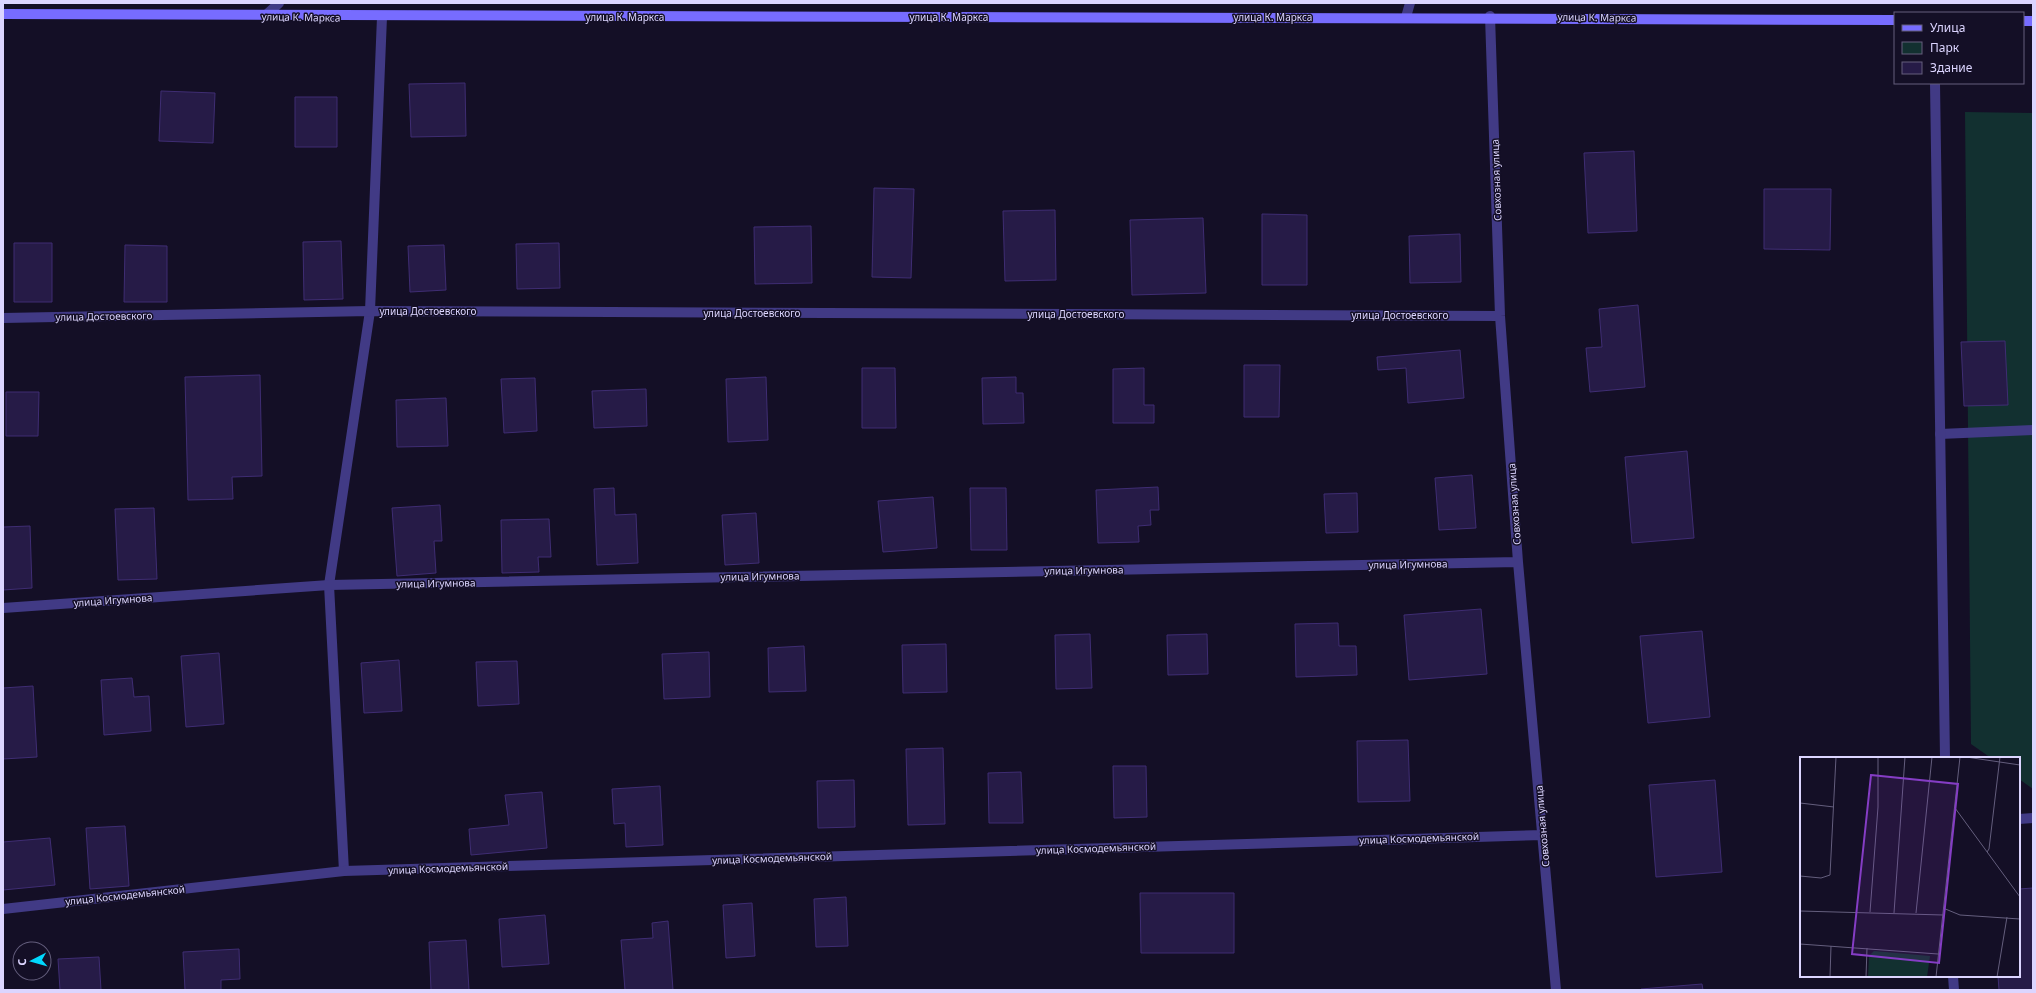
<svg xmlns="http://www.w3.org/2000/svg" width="2036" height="993" font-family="'Noto Sans',sans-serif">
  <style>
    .green { fill: #123030 }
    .building { fill: #261b47; stroke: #3f2d73 }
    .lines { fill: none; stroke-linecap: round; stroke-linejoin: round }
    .service { stroke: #413a85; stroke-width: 10 }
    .minor { stroke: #413a85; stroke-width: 10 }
    .tertiary { stroke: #413a85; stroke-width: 10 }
    .secondary { stroke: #776cff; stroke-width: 10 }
    .labels { text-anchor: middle; stroke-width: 3; stroke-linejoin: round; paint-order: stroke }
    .street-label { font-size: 10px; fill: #dcd5ff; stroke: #140f26 }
    .inset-road { fill: none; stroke: #645e7d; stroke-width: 1 }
    .view { fill: #853dc5; fill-opacity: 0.15; stroke: #853dc5; stroke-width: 2 }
    .inset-edge { fill: none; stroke: #dcd5ff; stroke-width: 2 }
  </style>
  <rect width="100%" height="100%" fill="#140f26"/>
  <path class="green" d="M1965,112L2033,113V789L2019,779V758H1991L1971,744Z"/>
  <path class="building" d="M465,83L466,136L411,137L409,84Z
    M161,91L215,93L213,143L159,141Z
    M295,97H337V147H295Z
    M1634,151L1637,231L1588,233L1584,153Z
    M874,188L914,189L911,278L872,277Z
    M1764,189H1831L1830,250L1764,249Z
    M1055,210L1056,280L1005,281L1003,211Z
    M1262,214L1307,215V285H1262Z
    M1203,218L1206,293L1132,295L1130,220Z
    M811,226L812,283L755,284L754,227Z
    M1460,234L1461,282L1410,283L1409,236Z
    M341,241L343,299L304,300L303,242Z
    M14,243H52V302H14Z
    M559,243L560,288L517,289L516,244Z
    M125,245L167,246V302H124Z
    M444,245L446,290L410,292L408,246Z
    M1638,305L1645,387L1590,392L1586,348L1602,347L1599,309Z
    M2005,341L2008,405L1964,406L1961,342Z
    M1460,350L1464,398L1408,403L1406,368L1378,370L1377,357Z
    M1244,365H1280L1279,417H1244Z
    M862,368H895L896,428H862Z
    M1144,368V405H1154V423H1113V369Z
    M260,375L262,476L232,477L233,499L188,500L185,377Z
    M766,377L768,440L728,442L726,379Z
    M1016,377V393H1023L1024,423L983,424L982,378Z
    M535,378L537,431L504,433L501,379Z
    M646,389L647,426L594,428L592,391Z
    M6,392H39L38,436H6Z
    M446,398L448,446L397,447L396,400Z
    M1687,451L1694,538L1632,543L1625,457Z
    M1472,475L1476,528L1439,530L1435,478Z
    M1158,487L1159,510H1150L1151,525L1138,526L1139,542L1098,543L1096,490Z
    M614,488L615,515L636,514L638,563L597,565L594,489Z
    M970,488H1006L1007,550H971Z
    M1357,493L1358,532L1326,533L1324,494Z
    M933,497L937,548L883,552L878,501Z
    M440,505L442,541H434L436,573L397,576L392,508Z
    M154,508L157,579L118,580L115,509Z
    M756,513L759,563L725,565L722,515Z
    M549,519L551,557H538L539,572L502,573L501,520Z
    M30,526L32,588L3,590V527Z
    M1481,609L1487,674L1409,680L1404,615Z
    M1338,623L1339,646H1356L1357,675L1296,677L1295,624Z
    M1702,631L1710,717L1648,723L1640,636Z
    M1090,634L1092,688L1056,689L1055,635Z
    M1207,634L1208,674L1168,675L1167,635Z
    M946,644L947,692L903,693L902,645Z
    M804,646L806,691L769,692L768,648Z
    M709,652L710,697L664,699L662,654Z
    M219,653L224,724L186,727L181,656Z
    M399,660L402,711L364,713L361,663Z
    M517,661L519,704L478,706L476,662Z
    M132,678L134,697L149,696L151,731L104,735L101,680Z
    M33,686L37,757L3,759V688Z
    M1408,740L1410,801L1358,802L1357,741Z
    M943,748L945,824L908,825L906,749Z
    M1113,766H1146L1147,817L1114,818Z
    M1021,772L1023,823H989L988,773Z
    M854,780L855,827L818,828L817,781Z
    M1715,780L1722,872L1656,877L1649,785Z
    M660,786L663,845L626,847L625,823L614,824L612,789Z
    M542,792L547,848L471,855L469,829L509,825L505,795Z
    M125,826L129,886L90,889L86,828Z
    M50,838L55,885L3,890V842Z
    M2033,888V990H1999L1998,976H2019V889Z
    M1140,893H1234V953H1141Z
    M846,897L848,946L816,947L814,899Z
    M752,903L755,956L726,958L723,905Z
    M545,915L549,964L502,967L499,919Z
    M668,921L673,990H625L621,940L653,938L652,923Z
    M466,940L469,990H431L429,942Z
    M239,949L240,979L221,980V990H185L183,952Z
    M99,957L101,990H60L58,959Z
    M1702,984L1703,990H1641V989Z"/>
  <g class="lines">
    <path class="service" d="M1940,434L2033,430
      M344,871L329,585L370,311L382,17"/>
    <path class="minor" d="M1490,16L1500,316L1518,562L1556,990
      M1406,17L1410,3
      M1935,83L1945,758
      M3,318L370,311L1500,316
      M3,608L329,585L1518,562
      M2019,819L2033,818
      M3,909L344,871L1543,835
      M1953,976L1954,990"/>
    <path class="tertiary" d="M265,16L279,3"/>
    <path class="secondary" d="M3,14C634,20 1264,14 1895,20
      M2023,21H2033"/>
  </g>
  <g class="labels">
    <g class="street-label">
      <text transform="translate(301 17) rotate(1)" y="4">улица К. Маркса</text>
      <text x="625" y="21">улица К. Маркса</text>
      <text x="949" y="21">улица К. Маркса</text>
      <text x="1273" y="21">улица К. Маркса</text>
      <text transform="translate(1597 17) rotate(1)" y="4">улица К. Маркса</text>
      <text transform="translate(1496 180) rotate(-92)" y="4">Совхозная улица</text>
      <text x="428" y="315">улица Достоевского</text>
      <text x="752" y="317">улица Достоевского</text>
      <text x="1076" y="318">улица Достоевского</text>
      <text x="1400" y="319">улица Достоевского</text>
      <text transform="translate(104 316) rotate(-1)" y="4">улица Достоевского</text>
      <text transform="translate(1514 504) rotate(-94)" y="4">Совхозная улица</text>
      <text transform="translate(1408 564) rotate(-1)" y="4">улица Игумнова</text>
      <text transform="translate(1084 570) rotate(-1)" y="4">улица Игумнова</text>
      <text transform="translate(760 576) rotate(-1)" y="4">улица Игумнова</text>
      <text transform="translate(436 583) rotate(-1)" y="4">улица Игумнова</text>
      <text transform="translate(113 600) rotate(-4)" y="4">улица Игумнова</text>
      <text transform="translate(1542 826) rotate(-95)" y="4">Совхозная улица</text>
      <text transform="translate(1419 838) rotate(-2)" y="4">улица Космодемьянской</text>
      <text transform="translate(1096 848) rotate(-2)" y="4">улица Космодемьянской</text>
      <text transform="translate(772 858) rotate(-2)" y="4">улица Космодемьянской</text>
      <text transform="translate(448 868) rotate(-2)" y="4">улица Космодемьянской</text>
      <text transform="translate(125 895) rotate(-6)" y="4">улица Космодемьянской</text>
    </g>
  </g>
  <g transform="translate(1800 757)">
    <rect width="220" height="220" fill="#140f26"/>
    <path d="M74,194L130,199L127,220H68L69,199Z" fill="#123030"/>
    <path class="inset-road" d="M166,0L220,8M0,46L34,50M155,51L220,140M187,95L189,92L200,0M0,119L21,121L30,118L36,0M143,151L160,158L220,162M0,154L143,158M70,155L78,50V0M94,156L105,0M116,156L132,0M0,187L138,197M30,220L31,189M66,220L67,191M136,220L160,0M197,220L207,160"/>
    <path class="view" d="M71,18L158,27L139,206L52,197Z"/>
    <rect width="220" height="220" class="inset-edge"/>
  </g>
  <rect width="2036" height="993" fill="none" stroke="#dcd5ff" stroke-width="8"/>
  <rect x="1894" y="12" width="130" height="72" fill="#140f26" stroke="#645e7d"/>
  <rect x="1902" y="25" width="20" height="6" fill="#776cff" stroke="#645e7d"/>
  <text x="1930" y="32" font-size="12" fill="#dcd5ff">Улица</text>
  <rect x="1902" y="42" width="20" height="12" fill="#123030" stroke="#645e7d"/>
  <text x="1930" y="52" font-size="12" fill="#dcd5ff">Парк</text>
  <rect x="1902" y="62" width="20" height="12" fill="#261b47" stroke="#645e7d"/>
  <text x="1930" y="72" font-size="12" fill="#dcd5ff">Здание</text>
  <g transform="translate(32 961) rotate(264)"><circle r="19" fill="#140f26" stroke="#645e7d"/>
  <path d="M0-3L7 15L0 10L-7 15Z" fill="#01d8fe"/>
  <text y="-6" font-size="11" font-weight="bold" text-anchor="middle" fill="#dcd5ff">С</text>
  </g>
</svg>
